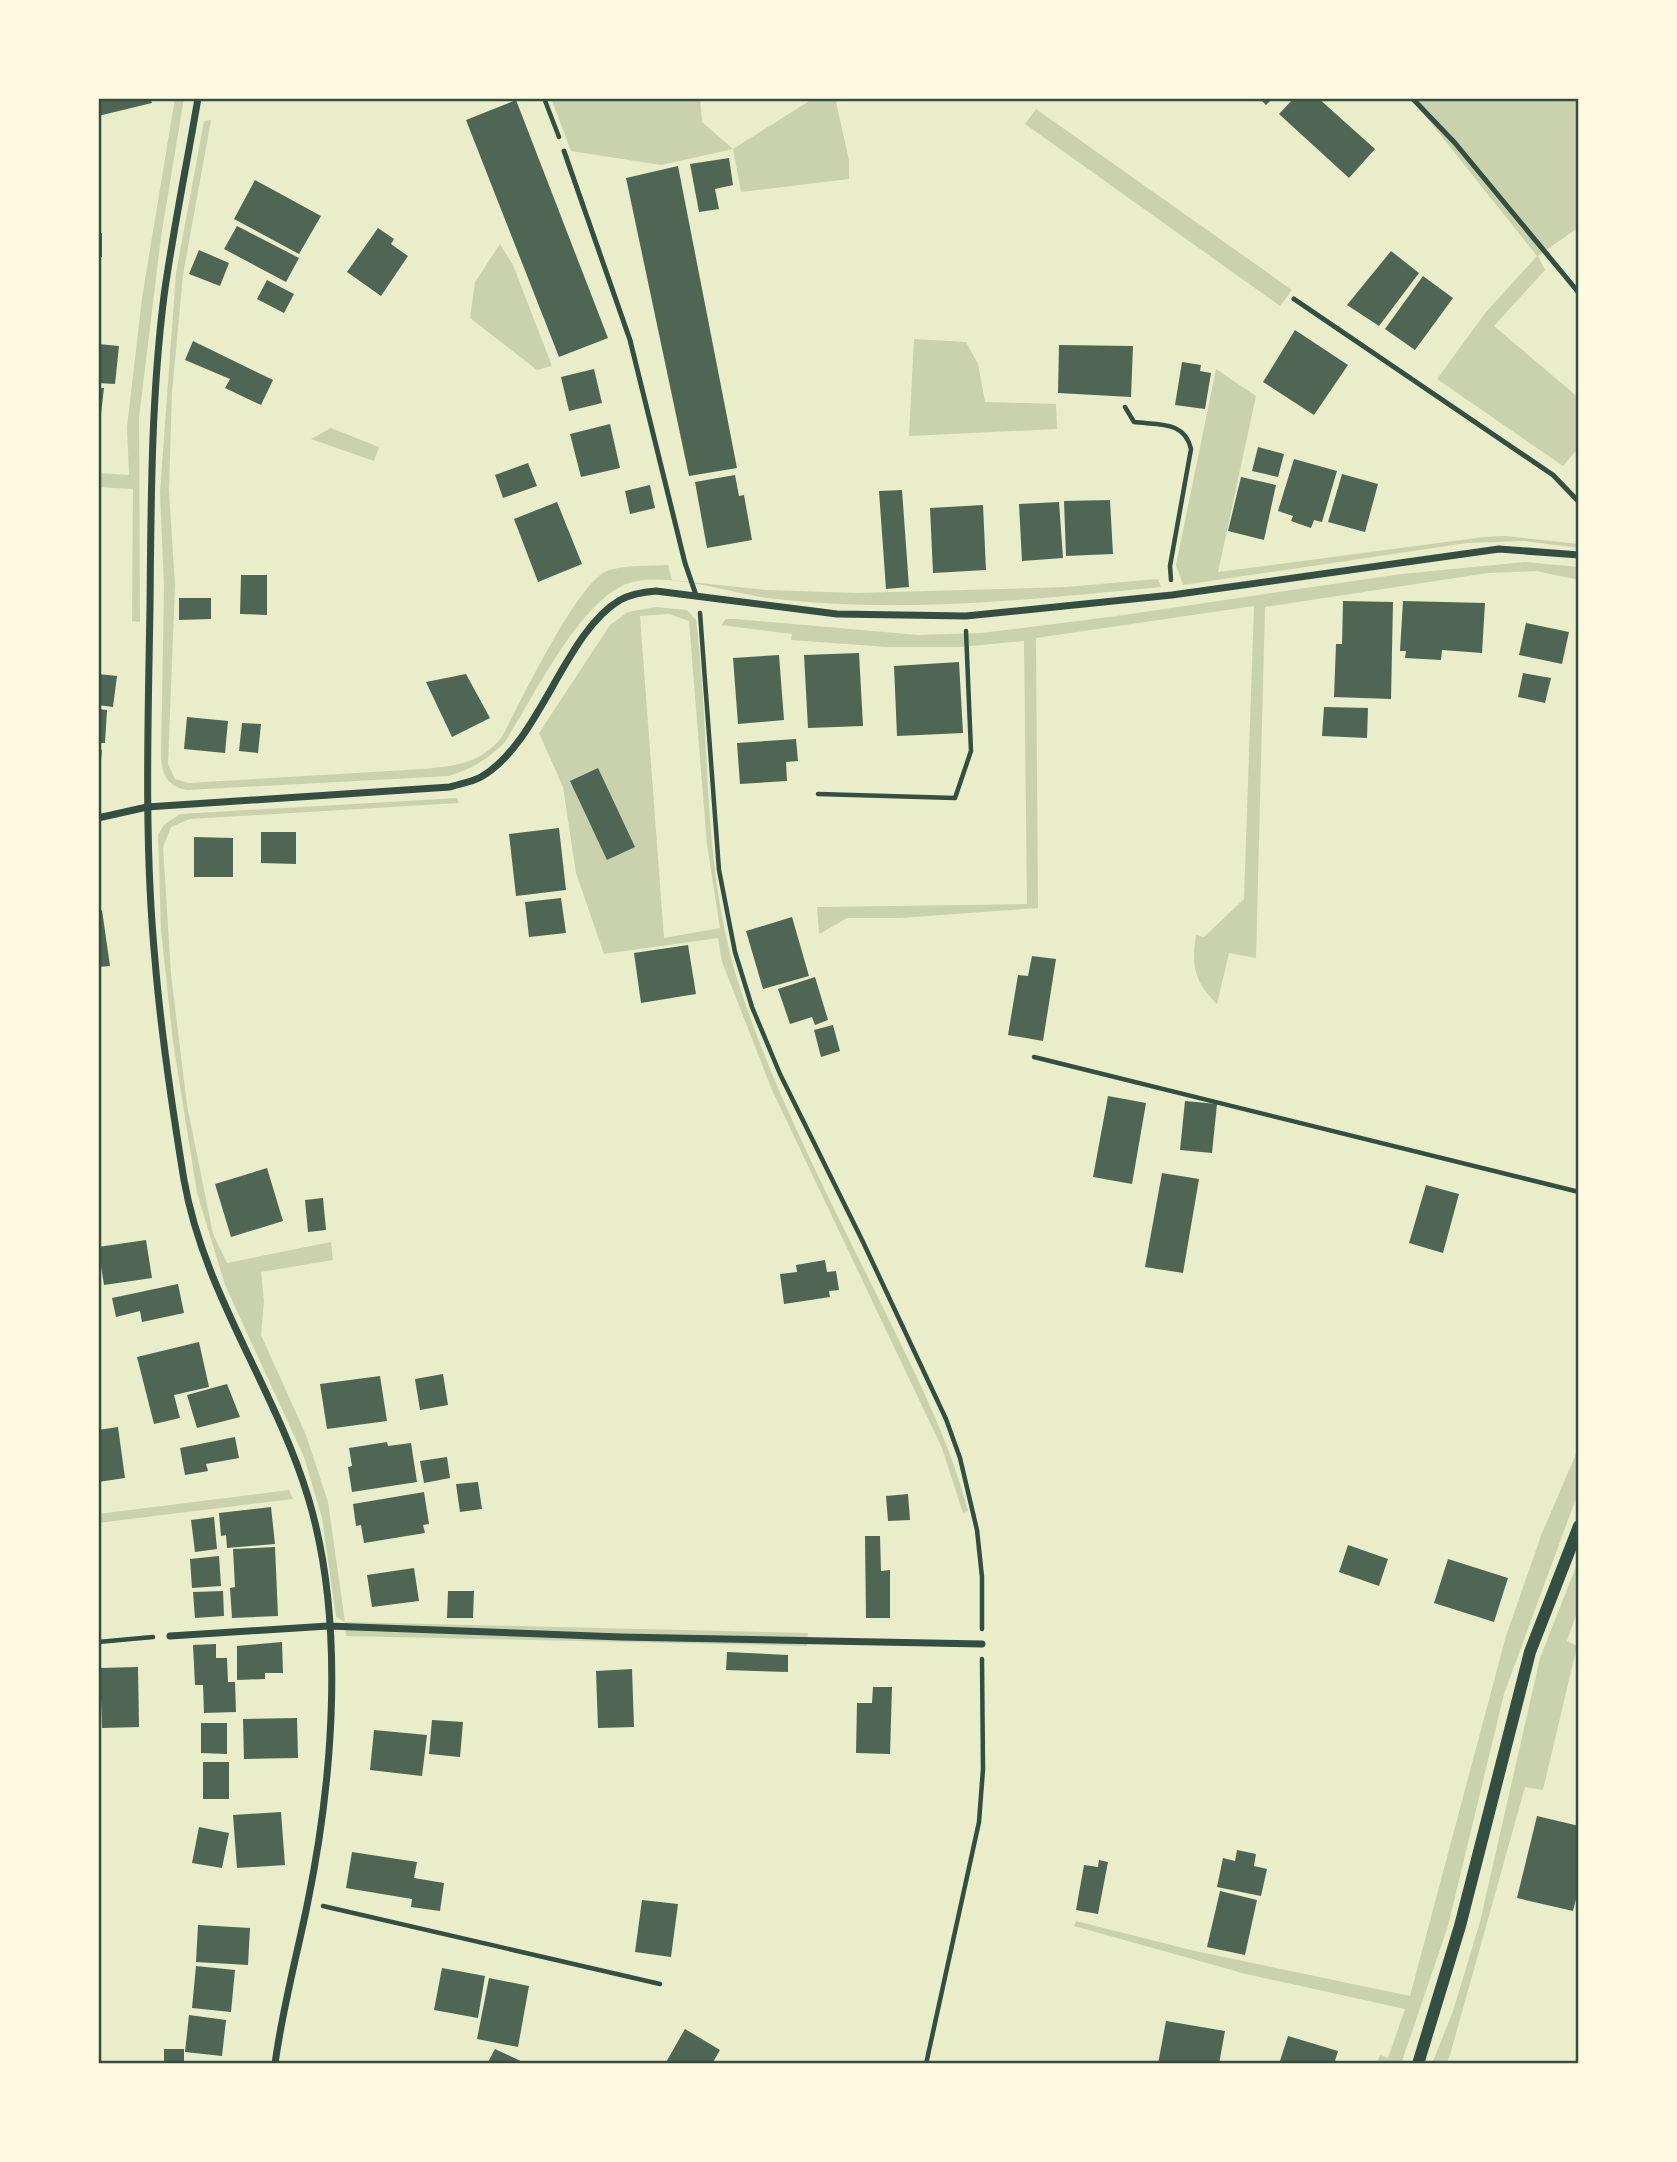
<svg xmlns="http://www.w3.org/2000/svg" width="1677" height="2162" font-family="'Space Grotesk',sans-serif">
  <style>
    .green { fill: #cad2ad; fill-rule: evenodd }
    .building { fill: #4f6655 }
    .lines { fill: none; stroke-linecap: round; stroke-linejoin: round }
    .path { stroke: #344e41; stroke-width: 4.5 }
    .service { stroke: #344e41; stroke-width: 5 }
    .minor { stroke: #344e41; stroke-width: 7 }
    .tertiary { stroke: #344e41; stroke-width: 12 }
    .neatline { fill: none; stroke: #344e41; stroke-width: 2.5 }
  </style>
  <rect width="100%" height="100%" fill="#e9edc9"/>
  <path class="green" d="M175,98H184L161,237L139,418L140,622L132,621L133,489L98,487V473L129,475L127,427L142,298Z
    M551,98H700L702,122L733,149L814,98H842L836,102L849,160V179L741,192L733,149L661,165L571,151Z
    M1411,98H1579V227L1538,256L1545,270L1494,326L1579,398V447L1563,466L1437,379L1486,312L1537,256Z
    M1036,109L1292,290L1280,306L1025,124Z
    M211,120L183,275L172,392L169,491L175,585L168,764L175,779L189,783L423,769C455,766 480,764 502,737C519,705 579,578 609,570C626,565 650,566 668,565L672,580L766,590L857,593L1066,587L1158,579L1161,587C1029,600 900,614 768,598C728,593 658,568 622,586C576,608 533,698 505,742C488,759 472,769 449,776L187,790C168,786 163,777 161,758L164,586L160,492L176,273L204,121Z
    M500,244L513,265L552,366L537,370L470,318L475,282Z
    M914,339L966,342L978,364L985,402L1056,404L1057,429L909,436Z
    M1216,369L1256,396L1218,572L1484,537L1505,536L1579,544V548L1524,541L1467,543L1183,585L1176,565Z
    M331,428L379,447L374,461L311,439Z
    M1525,562L1579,567V580L1536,571L1488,573L1265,607L1256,958L1229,953L1217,1004C1195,982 1191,967 1196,935L1204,937L1244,899L1254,606L1036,638L1038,908L900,918H847L819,934L817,907L1027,904L1024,641L960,647H887L791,640L792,634L721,625L726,619H736L918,635L981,633L1117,616L1401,574Z
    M656,607L687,610L696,620C712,748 700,872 743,997C782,1112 841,1221 894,1330C923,1389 951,1447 968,1511L963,1513L942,1448L772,1090L722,962L718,938L604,954L576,873L563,787L539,733L610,625L628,612ZM669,614L689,621L707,845L720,928L664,938L640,616Z
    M457,798L459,803L190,819L171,827L163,847L171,974L187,1105L213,1234L227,1263L331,1242L333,1260L261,1272L264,1301L261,1335L306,1435L328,1502L345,1622L808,1633L807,1646L346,1636L345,1622L336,1617L322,1518L304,1457L225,1285L197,1193L173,1042L161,930L158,835L164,825L180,814Z
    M1579,1447V1490L1504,1694L1448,1926L1401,2064H1376L1380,2055L1388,2058L1405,2009L1246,1974L1074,1926L1076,1921L1195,1951L1410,1996L1506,1636L1542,1533Z
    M289,1490L293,1499L98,1523V1514Z
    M1579,1559V1606L1567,1641L1577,1646L1543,1790L1525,1787L1450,2055L1446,2064H1432L1453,2011L1480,1922L1540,1658Z"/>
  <path class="building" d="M98,98H150L152,103L98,116Z
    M1259,98H1273L1266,105Z
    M1294,98H1318L1375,149L1349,178L1279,114Z
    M516,100L608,338L559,357L466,120Z
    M729,158L733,185L715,189L719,209L699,212L690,164Z
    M678,166L737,468L689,476L626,178Z
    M255,180L321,216L299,254L234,219Z
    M237,226L299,258L286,282L224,249Z
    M378,228L394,239L391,244L408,256L381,296L347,272Z
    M98,233H102V257H98Z
    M199,250L229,263L220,286L189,274Z
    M1391,251L1419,273L1379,326L1347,305Z
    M1423,276L1453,298L1415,350L1385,329Z
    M267,280L294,294L284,313L257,299Z
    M1295,330L1348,365L1314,415L1263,382Z
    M193,341L273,380L261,405L225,388L230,379L185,360Z
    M98,344L119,346L115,384L98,383Z
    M1059,345L1133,346L1131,397L1058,393Z
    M1182,362L1201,365L1200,371L1211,373L1205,409L1175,405Z
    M594,369L602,403L569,411L561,377Z
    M98,388H104L100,423H98Z
    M610,424L620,468L581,477L570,434Z
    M1258,447L1284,454L1278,477L1252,471Z
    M1294,459L1337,471L1322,522L1314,520L1311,528L1291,521L1293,516L1278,511Z
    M528,463L537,486L503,498L495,475Z
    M1342,474L1378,484L1365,532L1328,522Z
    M735,475L739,496L744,495L752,540L707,548L695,482Z
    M1241,477L1276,485L1264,540L1228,531Z
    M650,485L655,508L630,514L625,491Z
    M902,490L909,587L886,589L879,491Z
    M1110,500L1113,554L1066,556L1064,501Z
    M557,502L582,564L538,582L514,519Z
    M1059,502L1063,558L1022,561L1019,504Z
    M983,505L986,570L933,573L930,508Z
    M241,575H267V615L240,614Z
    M179,598H211V619L179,620Z
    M1343,601L1393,602L1391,699L1334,697L1336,644H1342Z
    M1403,601L1485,603L1482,653L1442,650L1441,660L1405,658L1406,651H1400Z
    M1526,623L1569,632L1562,664L1519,655Z
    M859,653L863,726L808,728L804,655Z
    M779,655L784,720L738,724L733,658Z
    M959,662L963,733L897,736L894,666Z
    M1523,673L1551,678L1545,703L1518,697Z
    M98,674L117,676L113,707L98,705Z
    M466,674L490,718L452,737L426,682Z
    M1324,707L1368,708L1367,738L1322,736Z
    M98,709L107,710L105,743H98Z
    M187,717L228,721L225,753L184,749Z
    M242,723L261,724L258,753L239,751Z
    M796,739L798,761L786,762L787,781L740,784L737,743Z
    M98,749L102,750L100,770H98Z
    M598,768L635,847L607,860L570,781Z
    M559,828L566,890L516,896L509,834Z
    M261,832H296V864L261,863Z
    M194,837L233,838V877H194Z
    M561,898L566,933L529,937L525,902Z
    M102,910L110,966L98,967V911Z
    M792,917L809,976L763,989L746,931Z
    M688,945L696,994L641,1003L634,953Z
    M1032,956L1056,959L1043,1041L1008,1035L1018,975L1028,976Z
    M815,977L828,1020L815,1025L812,1017L790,1024L778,989Z
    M833,1025L840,1051L821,1057L814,1030Z
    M1108,1096L1146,1103L1132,1184L1093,1177Z
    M1185,1101L1217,1104L1212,1153L1180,1150Z
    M267,1168L283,1221L231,1237L215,1184Z
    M1162,1173L1199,1179L1183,1273L1145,1267Z
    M1426,1185L1459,1194L1443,1253L1409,1243Z
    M323,1198L326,1230L308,1232L305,1200Z
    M146,1240L152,1278L104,1285L98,1247Z
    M825,1260L827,1272L836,1271L839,1290L829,1291L830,1297L784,1304L780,1274L797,1272L796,1265Z
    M178,1284L184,1313L142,1322L140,1311L116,1317L112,1298Z
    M199,1342L209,1387L174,1395L180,1418L154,1424L137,1357Z
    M443,1374L448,1405L420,1410L415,1379Z
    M380,1376L387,1421L327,1429L320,1384Z
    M227,1384L240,1417L197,1428L187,1395Z
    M118,1427L125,1478L98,1482V1430Z
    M235,1437L239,1458L206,1464L208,1471L185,1475L180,1448Z
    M387,1442L388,1446L411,1443L417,1482L352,1492L348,1467L352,1466L349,1448Z
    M447,1457L450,1478L424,1483L420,1461Z
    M478,1482L482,1509L460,1512L456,1484Z
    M424,1492L429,1524L423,1525L425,1533L364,1543L361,1525L356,1526L353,1504Z
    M908,1494L910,1520L888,1521L886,1496Z
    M271,1507L275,1544L227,1548L226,1535L221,1536L219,1513Z
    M214,1517L217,1549L195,1552L191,1520Z
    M865,1536H880L881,1571L890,1570V1618H866Z
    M1348,1545L1388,1559L1379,1586L1339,1572Z
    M275,1547L278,1616L232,1618L230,1588L235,1587L233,1549Z
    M219,1556L221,1586L192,1588L190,1559Z
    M1448,1559L1508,1578L1494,1622L1434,1603Z
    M414,1568L419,1601L372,1607L367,1575Z
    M223,1591L224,1616L195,1618L193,1592Z
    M448,1591H474L473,1618H447Z
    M282,1642L283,1673H265V1679L237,1680V1646Z
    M216,1644V1658H227L228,1682H235L236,1712L204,1713L203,1685H195L193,1645Z
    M727,1652L788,1655V1672L726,1670Z
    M138,1667L139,1727L102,1728L100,1668Z
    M632,1669L634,1727L598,1728L596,1671Z
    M873,1687H892L890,1754L856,1753L857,1703H872Z
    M297,1718L298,1758L244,1759L243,1719Z
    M432,1720L463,1722L460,1757L429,1754Z
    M201,1723H227V1754L201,1753Z
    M374,1730L427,1735L422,1776L370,1770Z
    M203,1762H229V1799H203Z
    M281,1812L285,1865L237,1868L233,1815Z
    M1537,1816L1579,1826V1887L1573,1911L1517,1898Z
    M199,1827L229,1833L222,1868L192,1863Z
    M1237,1850L1256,1854L1254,1866L1267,1869L1261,1896L1217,1887L1223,1858L1235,1861Z
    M352,1852L417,1862L414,1878L444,1883L440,1911L411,1907L412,1899L346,1888Z
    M1099,1860L1108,1862L1098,1914L1076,1910L1084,1865L1098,1867Z
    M1220,1891L1257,1900L1245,1955L1207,1947Z
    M642,1900L678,1904L671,1957L635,1952Z
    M198,1925L250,1928L248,1965L196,1962Z
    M196,1966L235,1970L231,2012L192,2008Z
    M442,1968L485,1976L478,2018L434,2010Z
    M489,1978L529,1986L518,2047L477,2039Z
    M189,2015L226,2020L222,2056L185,2052Z
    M1166,2021L1225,2031L1219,2064H1158Z
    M685,2029L720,2050L712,2064H665Z
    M1288,2036L1338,2051L1334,2064H1279Z
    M164,2049H184V2064H164Z
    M495,2049L527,2064H487Z"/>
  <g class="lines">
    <path class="path" d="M544,98L559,137
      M1125,407L1134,422C1159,425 1185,421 1191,449L1170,566L1171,580
      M700,613L719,870L735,952L752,1007L780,1074L863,1242L946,1419L960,1458L977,1530L982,1577V1629
      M818,794L955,798L971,751L966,631
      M1034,1057L1579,1192
      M98,1642L153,1637
      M323,1906L660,1984
      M926,2064L979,1822L983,1769L982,1659"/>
    <path class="service" d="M1412,98L1455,143L1579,293
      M564,151L630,340L685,563L696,595
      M1294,299L1553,475L1579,502"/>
    <path class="minor" d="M198,98C187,164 173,230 164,296C151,399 151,504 150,608C148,725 144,843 155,960C161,1033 172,1107 184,1180C204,1294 275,1388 308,1497C346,1622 333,1780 307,1906C296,1959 282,2011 275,2064
      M98,818L147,807L450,787C459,784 472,782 481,777C540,743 564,633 620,600C631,594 644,592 656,591L837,614L966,616L1172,595L1499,549L1579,555
      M170,1636L328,1626L621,1637L982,1644"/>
    <path class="tertiary" d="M1418,2064L1460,1926L1530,1652L1579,1526"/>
  </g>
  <rect width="1677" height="2162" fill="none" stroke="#fefae0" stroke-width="200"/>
  <rect x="100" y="100" width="1477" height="1962" class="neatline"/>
</svg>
